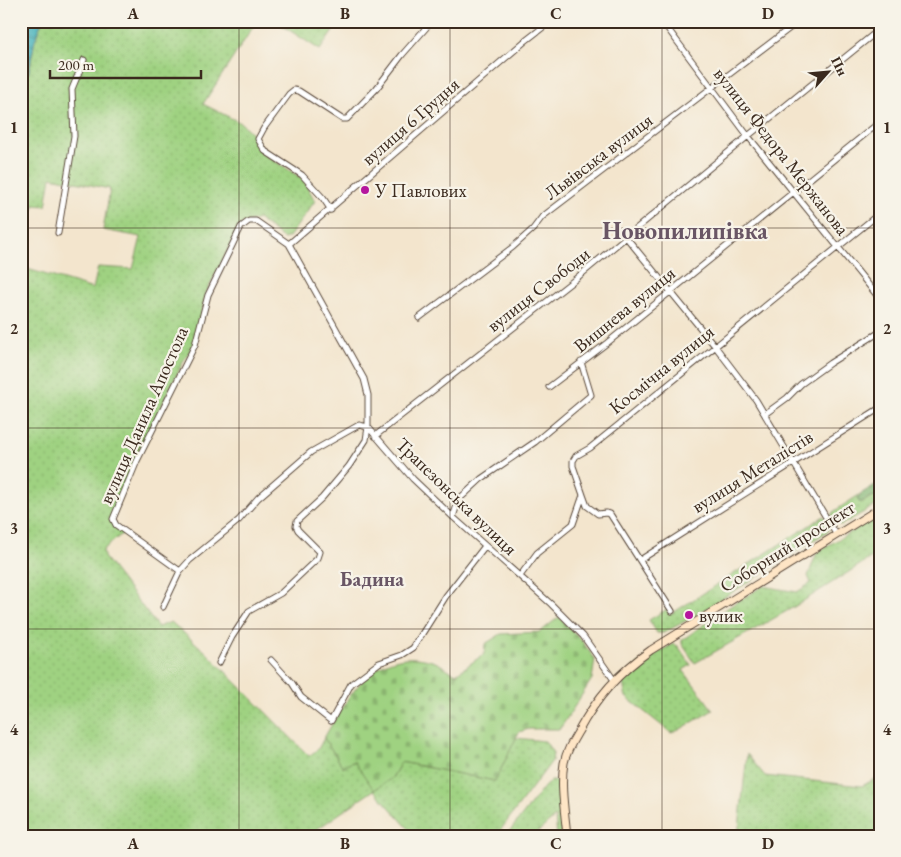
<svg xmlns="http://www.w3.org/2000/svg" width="901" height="857" font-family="'EB Garamond',serif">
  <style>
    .green { fill: url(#green-dots); stroke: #6d7e50 }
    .forest { fill: url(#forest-crowns); stroke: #5d6f46 }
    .cemetery { fill: url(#cemetery-stones); stroke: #6d7e50 }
    .water { fill: url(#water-waves); stroke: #3e6d6c }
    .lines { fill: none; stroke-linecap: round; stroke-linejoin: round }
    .street-casing { stroke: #574638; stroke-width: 7 }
    .secondary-casing { stroke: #574638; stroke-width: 9 }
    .street { stroke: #fff; stroke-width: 5 }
    .secondary { stroke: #fee5c5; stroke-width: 7 }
    .grid { fill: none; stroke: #3b2a1e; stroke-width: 1; stroke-opacity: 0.55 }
    .poi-dot { fill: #b5179e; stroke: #f7f3e8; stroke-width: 2 }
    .labels { text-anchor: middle; stroke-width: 4.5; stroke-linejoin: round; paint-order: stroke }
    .street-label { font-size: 19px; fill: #3b2a1e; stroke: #f7f3e8 }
    .poi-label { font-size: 19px; fill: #3b2a1e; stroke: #f7f3e8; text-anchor: start }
    .neighbourhood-label { font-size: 20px; font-weight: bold; fill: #695665; stroke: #f7f3e8 }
    .district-label { font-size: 24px; font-weight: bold; fill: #695665; stroke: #f7f3e8 }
    .neatline { fill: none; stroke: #3b2a1e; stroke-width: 2 }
    .grid-label { font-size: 16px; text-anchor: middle; font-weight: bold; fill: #3b2a1e }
  </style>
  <defs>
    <pattern id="green-dots" width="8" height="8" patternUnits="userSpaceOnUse" patternTransform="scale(1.25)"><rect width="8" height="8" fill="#9fd281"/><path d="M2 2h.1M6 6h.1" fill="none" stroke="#8ab46f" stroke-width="1.8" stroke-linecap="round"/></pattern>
    <pattern id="forest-crowns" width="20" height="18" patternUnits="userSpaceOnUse" patternTransform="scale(1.25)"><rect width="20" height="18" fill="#7fb46f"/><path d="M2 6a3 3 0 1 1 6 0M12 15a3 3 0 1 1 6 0" fill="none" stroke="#69935b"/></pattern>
    <pattern id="cemetery-stones" width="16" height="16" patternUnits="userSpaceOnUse" patternTransform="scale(1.25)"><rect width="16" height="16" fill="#9fd281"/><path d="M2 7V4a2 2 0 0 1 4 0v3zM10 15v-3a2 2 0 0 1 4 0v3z" fill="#8ab46f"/></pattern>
    <pattern id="water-waves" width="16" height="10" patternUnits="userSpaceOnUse" patternTransform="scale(1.25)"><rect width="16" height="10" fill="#40b0ba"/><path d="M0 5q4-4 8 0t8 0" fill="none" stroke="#378f97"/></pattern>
  </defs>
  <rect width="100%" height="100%" fill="#f7f3e8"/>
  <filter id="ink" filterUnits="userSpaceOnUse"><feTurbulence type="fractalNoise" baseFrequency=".02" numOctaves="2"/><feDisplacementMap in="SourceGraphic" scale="10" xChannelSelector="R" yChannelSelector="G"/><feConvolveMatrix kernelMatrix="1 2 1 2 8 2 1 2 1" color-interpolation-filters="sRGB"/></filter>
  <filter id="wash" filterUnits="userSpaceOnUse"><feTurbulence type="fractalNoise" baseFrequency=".0096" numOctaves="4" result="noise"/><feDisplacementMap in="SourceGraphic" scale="20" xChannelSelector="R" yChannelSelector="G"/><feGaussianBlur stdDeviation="1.12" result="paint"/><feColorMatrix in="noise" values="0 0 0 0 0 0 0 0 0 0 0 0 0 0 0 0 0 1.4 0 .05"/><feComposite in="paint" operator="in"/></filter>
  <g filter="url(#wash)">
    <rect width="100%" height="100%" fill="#f3e5cd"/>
    <path class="green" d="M42,21H257L203,104L241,123L255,136L262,153L303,179L315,201L289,237L284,239L258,219L240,225L206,293L194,344L183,362L133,464L111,518L115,525L123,533L103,550L104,557L158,627L171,622L206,652L309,756L318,749L324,738L343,767L354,761L392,778L401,762L495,781L516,738L545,741L553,753L552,761L496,836H415L374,790L307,836H21V267L93,289L98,267L133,269L141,237L103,230L110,189L51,177L46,206L34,205L21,265V112L35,40Z
      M275,21H340L320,50Z
      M862,493L857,499L865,501L871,497L880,495V503L841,525L832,521L831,516L833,512Z
      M880,515V552L794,607L695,663L682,644V640L735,603L763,586L797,592L811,583L808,576L817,552Z
      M824,516L830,526L828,531L695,616L663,633H657L649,620L667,609L671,614Z
      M673,644L678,646L691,665L683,670L713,710L679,730L671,733L626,697L622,679L640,663Z
      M747,754L765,776L862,786L880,776V836H738Z
      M551,781H555L559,783L562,836H557L555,817L533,836H506L545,786Z"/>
    <path class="forest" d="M880,482V495L871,497L860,503L857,499L862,493Z"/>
    <path class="cemetery" d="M559,617L581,640L595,659L592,679L560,729H529L519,732L495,781L401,762L392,778L374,790L354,761L343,767L324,738C348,697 375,644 432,661C440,663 448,670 456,674L484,654L485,644L501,634L540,632Z"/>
    <path class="water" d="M22,21H42L35,40L21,112Z"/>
  </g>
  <g filter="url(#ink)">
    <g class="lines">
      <defs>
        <path id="street" d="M662,21L748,136L880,299
          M331,210L323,198L302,175L265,151L258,139L264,128L289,94L294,90L299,91L342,119H347L376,89L402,55L432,21
          M58,233L74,136L72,89L84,60
          M626,237L715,346L756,400L836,534
          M289,244L524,42L551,21
          M419,318L513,247L533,229L542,217L799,21
          M549,387L607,343L880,122
          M765,414L787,398L801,384L830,363L880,332
          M375,436L573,281L748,136L880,29
          M583,495L587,506L598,514L606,513L610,514L672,611
          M453,517L459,499L467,492L481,479L535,442L591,395L581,362
          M640,560L880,408
          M180,571L116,525L113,519L137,461L195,345L208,295L241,227L249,221H256L289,244L364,379L368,395V427L413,479L453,517L551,604L583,636L614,680
          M520,576L537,553L573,524L583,495L573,466V461L576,456L590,448L880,213
          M163,607L180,571L190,560L239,520L258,498L311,452L359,425L368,427L366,440L349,466L322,498L297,521L296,526L298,530L320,552L318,558L281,593L249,611L232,637L219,663
          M271,660L292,683L301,697L331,721L351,684L379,663L402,655L413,648L446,596L485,546"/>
        <path id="secondary" d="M567,836C565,813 560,786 564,763C566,752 572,742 578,732C597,697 618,673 651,650L880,508"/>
      </defs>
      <use href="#street" class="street-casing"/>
      <use href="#secondary" class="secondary-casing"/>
      <use href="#street" class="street"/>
      <use href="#secondary" class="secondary"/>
    </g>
  </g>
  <path class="grid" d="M239,21V836M450,21V836M662,21V836M21,228H880M21,428H880M21,629H880"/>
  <g class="poi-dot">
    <circle cx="365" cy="190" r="5"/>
    <circle cx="689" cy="615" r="5"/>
  </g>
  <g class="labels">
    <g class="street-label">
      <text transform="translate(410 121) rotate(-41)" y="7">вулиця 6 Грудня</text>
      <text transform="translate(782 151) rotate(52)" y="7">вулиця Федора Мержанова</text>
      <text transform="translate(598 156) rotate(-37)" y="7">Львівська вулиця</text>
      <text transform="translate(538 289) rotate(-38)" y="7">вулиця Свободи</text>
      <text transform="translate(624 309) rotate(-39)" y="7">Вишнева вулиця</text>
      <text transform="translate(661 369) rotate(-39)" y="7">Космічна вулиця</text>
      <text transform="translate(143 415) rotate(-66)" y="7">вулиця Данила Апостола</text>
      <text transform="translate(752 471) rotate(-32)" y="7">вулиця Металістів</text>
      <text transform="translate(457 496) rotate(44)" y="7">Трапезонська вулиця</text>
      <text transform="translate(787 546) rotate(-32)" y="7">Соборний проспект</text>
    </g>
    <g class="poi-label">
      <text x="375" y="197">У Павлових</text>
      <text x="699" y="622">вулик</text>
    </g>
    <g class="neighbourhood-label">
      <text x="372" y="586">Бадина</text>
    </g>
    <g class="district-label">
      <text x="685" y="239">Новопилипівка</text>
    </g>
  </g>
  <rect width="901" height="857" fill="none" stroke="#f7f3e8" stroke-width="55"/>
  <g transform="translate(828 72) rotate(63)" stroke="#f7f3e8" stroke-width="4" paint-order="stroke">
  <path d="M0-4L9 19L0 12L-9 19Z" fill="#3b2a1e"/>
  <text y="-8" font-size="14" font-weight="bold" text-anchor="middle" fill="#3b2a1e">Пн</text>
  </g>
  <path d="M50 70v8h151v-8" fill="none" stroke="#3b2a1e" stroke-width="2.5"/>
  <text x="58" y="70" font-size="15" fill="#3b2a1e" stroke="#f7f3e8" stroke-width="4" paint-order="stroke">200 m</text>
  <rect x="28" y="28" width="846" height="802" class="neatline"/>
  <g class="grid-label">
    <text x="133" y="19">A</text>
    <text x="345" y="19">B</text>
    <text x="556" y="19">C</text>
    <text x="768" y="19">D</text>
    <text x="14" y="133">1</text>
    <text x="887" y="133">1</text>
    <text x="14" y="334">2</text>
    <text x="887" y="334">2</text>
    <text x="14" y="534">3</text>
    <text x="887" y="534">3</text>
    <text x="14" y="735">4</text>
    <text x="887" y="735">4</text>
    <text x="133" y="849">A</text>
    <text x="345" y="849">B</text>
    <text x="556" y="849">C</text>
    <text x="768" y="849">D</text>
  </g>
</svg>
